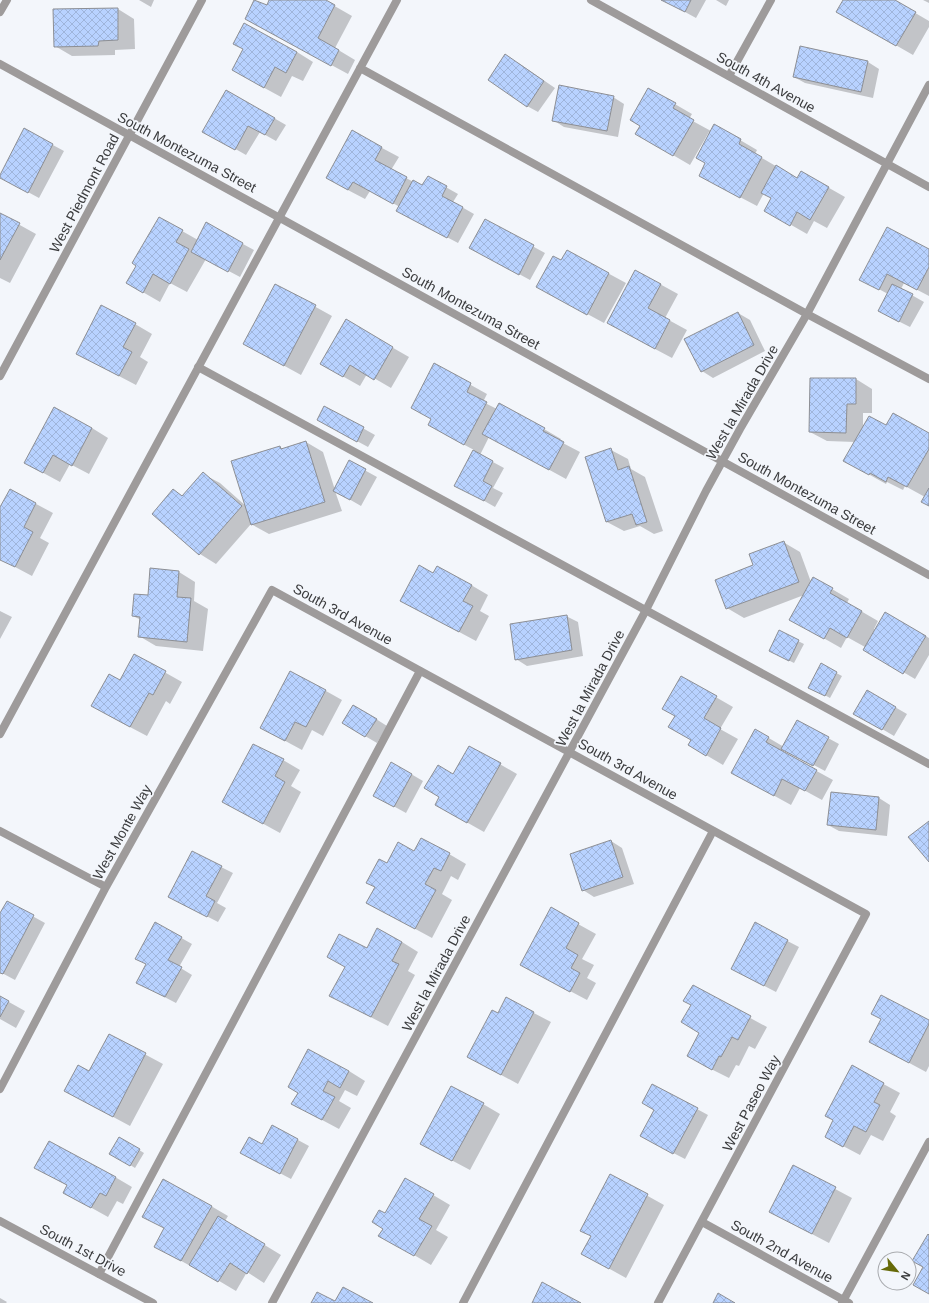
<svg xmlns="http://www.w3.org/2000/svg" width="929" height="1303" font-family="Helvetica,sans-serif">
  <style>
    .shadow { fill: #0003 }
    .building { fill: url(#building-cross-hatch); stroke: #8d8f94 }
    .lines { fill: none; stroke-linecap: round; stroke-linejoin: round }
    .lane { stroke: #9e9b9b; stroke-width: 8 }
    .street { stroke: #9e9b9b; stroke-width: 8 }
    .labels { text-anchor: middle; stroke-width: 3.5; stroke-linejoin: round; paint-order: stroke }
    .street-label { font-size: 14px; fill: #3a3b3d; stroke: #f3f6fb }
  </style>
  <defs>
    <pattern id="building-cross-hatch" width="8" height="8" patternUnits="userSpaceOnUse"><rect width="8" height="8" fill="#b8d2ff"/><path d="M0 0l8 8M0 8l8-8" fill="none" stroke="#9fb5db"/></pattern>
  </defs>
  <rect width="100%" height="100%" fill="#f3f6fb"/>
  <path class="shadow" d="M139,0H154L151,7Z
    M270,0H324L352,16L335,48L355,60L348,74L263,28L267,6Z
    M663,0H706L696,18Z
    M716,0H729L726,6Z
    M844,0H893L929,21V27L913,55L838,12Z
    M923,0H929V3Z
    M118,9L134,19L135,49L115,50V55L72,56L55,46Z
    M801,47L868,62L879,69L873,98L805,83L794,77Z
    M297,52L313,62L303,81L292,76L281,97L250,80Z
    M517,62L555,88L538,112L527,106Z
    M649,89L692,114L689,119L711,131L740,140L757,150L755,154L798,179L801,172L845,197L827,228L814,221L807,234L765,210L772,198L764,193L757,206L717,185L706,163L710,133L709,132L690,165L637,134L641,125Z
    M227,91L286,125L276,141L260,132L246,155L204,131Z
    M613,97L624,104L618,137L564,127L553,120Z
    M25,130L64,151L39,198L0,177Z
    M352,132L399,157L391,170L423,187L428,177L458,194L453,202L474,214L458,243L409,217L400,207L370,191L365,199L344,188Z
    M0,214L36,234L10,283L0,278Z
    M159,218L198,240L206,224L254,250L240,277L206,259L187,292L170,283L160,302L127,283L138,265Z
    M485,220L545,253L530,280L482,254Z
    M929,250V296L904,283L901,289L924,302L910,327L890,317L888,294L860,279Z
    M567,251L626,283L604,323L554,296L561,261Z
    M636,271L678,294L665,318L687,330L672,358L625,333Z
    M276,285L332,316L301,375L261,353Z
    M738,313L750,320L765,351L713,378L702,371Z
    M346,321L409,357L391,388L367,374L360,386L321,364Z
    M135,324L152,334L140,357L148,362L136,385L77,354Z
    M435,365L487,394L483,402L497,409L544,429L561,439L559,441L580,452L566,479L489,437L480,455L504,468L493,488L503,493L495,507L456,485L474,450L446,435L432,419Z
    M856,379L872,389V413H863V428L886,427L929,434V505L925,497L905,486L903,490L887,482L886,484L845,461L855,442L827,441L810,432Z
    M325,407L375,435L368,447L329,426Z
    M92,428L108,438L89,474L70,464L60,482L25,463Z
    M306,442L323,452L335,490L350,462L377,477L361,506L335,491L342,511L269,534L251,524L216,564L200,554L153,514L173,490L183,496L203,474L220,483L247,507L280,447L283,449Z
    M611,450L628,459L631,469L645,477L663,531L654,534L640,526L624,531L607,522Z
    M10,490L53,513L40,538L49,543L32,576L0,559V510Z
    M783,542L800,552L811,582L813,578L849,599L847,603L878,621L874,629L876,630L886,613L929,638V655L915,679L864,649L865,647L847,637L841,648L790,619L804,595L744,618L727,608L755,566Z
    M179,572L195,582L194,601L208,609L203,651L156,646L139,636L141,620L133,616L149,596Z
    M433,574L471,585L488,595L480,611L489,616L476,641L418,610Z
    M0,611L12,617L0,639Z
    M566,616L578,622L583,656L527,666L516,659Z
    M798,641L804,644L794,663L776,654Z
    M134,655L182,682L170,704L166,701L147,736L109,716L120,681Z
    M821,665L842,676L830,698L810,687Z
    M681,677L733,707L720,729L738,739L723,765L689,745L692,739L676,716Z
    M326,691L342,700L323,736L312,730L302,750L278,737Z
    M867,691L907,714L894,736L855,713Z
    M365,712L387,726L377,743L343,723Z
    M755,730L784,747L828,738L839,744L825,771L784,749L782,752L833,780L822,800L800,788L791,805L749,782Z
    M470,747L517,774L484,832L436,805Z
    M283,760L300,770L291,786L301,792L280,833L240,811Z
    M411,774L423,781L406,813L386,802Z
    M831,793L879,798L890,805L887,836L839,831L828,825Z
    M611,841L622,848L634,884L594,897L583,890Z
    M415,852L449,854L466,864L458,880L451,876L442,894L452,900L432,938L384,912L388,865Z
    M221,867L233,873L217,903L226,908L218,922L181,903Z
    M7,902L45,923L15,980L0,972V916Z
    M551,909L596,934L582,959L594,965L587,978L596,983L587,1000L538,974Z
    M155,923L192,944L179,967L192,975L176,1003L149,989L147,965Z
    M755,924L799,947L776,992L743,975Z
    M402,942L418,952L408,971L415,975L388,1026L347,1005L367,949Z
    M693,987L767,1027L755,1049L749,1046L739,1066L736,1065L729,1078L705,1066Z
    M0,997L25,1011L16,1028L0,1019Z
    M507,999L551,1022L518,1084L468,1057L498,1014Z
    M929,1022V1066L926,1072L887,1051Z
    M109,1035L163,1064L130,1126L65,1091L89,1073Z
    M852,1067L900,1093L890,1112L896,1116L883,1141L871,1135L860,1155L843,1146L834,1121Z
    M349,1071L365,1081L357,1096L345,1090L339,1101L351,1108L339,1129L309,1113L299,1093Z
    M483,1104L500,1114L470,1170L438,1153Z
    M697,1109L708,1115L685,1159L652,1142Z
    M120,1138L144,1153L135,1168L111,1153Z
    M298,1140L309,1146L291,1179L253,1159L263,1145Z
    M794,1167L852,1198L829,1243L787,1221Z
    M610,1175L664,1205L626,1278L599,1263L592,1236L581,1230Z
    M52,1177H115L132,1187L123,1204L117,1201L108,1217L81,1202L68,1186Z
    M406,1179L450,1205L436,1230L448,1237L431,1265L380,1235L384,1228L385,1215Z
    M211,1206L228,1216L225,1221L281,1255L264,1283L247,1272L236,1291L199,1269L198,1270L172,1256Z
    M0,1298L7,1302L6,1303H0Z"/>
  <path class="building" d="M254,0L267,5L269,0H326L335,5L318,38L339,50L331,66L245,19Z
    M661,0H691L685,12Z
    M843,0H895L916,12L896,46L836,12Z
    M118,8V40L99,41L98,46L54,47L53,9Z
    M244,23L297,52L286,73L275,67L264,88L232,70L243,49L233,44Z
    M800,46L868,61L861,92L793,77Z
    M505,54L544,81L527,107L488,80Z
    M559,85L614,96L607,131L552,121Z
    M648,88L676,103L673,108L694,120L673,156L635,134L640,126L630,120Z
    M226,90L275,118L265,135L248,126L235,150L202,132Z
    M714,124L741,139L739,144L762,157L740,198L699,176L705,163L696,158Z
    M24,128L53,144L28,193L0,178V175Z
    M352,130L382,147L375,160L407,177L393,204L353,182L348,190L326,178Z
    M776,165L797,178L801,171L829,187L810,220L797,212L790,226L764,211L771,198L761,193Z
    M428,176L447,186L442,196L463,207L447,238L396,211L413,180L422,185Z
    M0,213L20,223L0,260Z
    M159,217L183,230L176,242L189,249L170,284L153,274L143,293L126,283L136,266L132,263Z
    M485,219L534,245L519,275L469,248Z
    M206,222L243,243L228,272L191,252Z
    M887,227L929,249V267L917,290L887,274L879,290L859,280Z
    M567,250L609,273L587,315L536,287L553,256L561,260Z
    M635,270L661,284L648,308L670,320L655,349L607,323Z
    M275,284L316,305L284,366L243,344Z
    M892,284L913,294L899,322L878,311Z
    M101,305L136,323L123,347L132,352L119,376L76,354Z
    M738,312L754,345L701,372L684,339Z
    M346,319L393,347L374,380L350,365L343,377L320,364Z
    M434,363L471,383L467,392L487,402L464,445L428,425L431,419L411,408Z
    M810,378H856V404H847L846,433L809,432Z
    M499,403L545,428L543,431L564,442L549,470L482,434Z
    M324,406L364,427L357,442L317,420Z
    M54,407L92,428L72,466L53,455L43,473L24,463Z
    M893,413L929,433V449L907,487L888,477L886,482L870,473L869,475L843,461L869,416L886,425Z
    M306,441L325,502L251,525L231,461L280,446L281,449Z
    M611,448L618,470L629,466L647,522L636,525L632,514L606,522L585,457Z
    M473,450L493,461L483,481L492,486L484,501L454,486Z
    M349,460L366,469L350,500L333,491Z
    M203,472L242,506L199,555L152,514L173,489L182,496Z
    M929,488V506L921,502Z
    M10,489L36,503L24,527L33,532L15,567L0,560V507Z
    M784,541L799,582L726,609L715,580L753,565L749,554Z
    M419,565L433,573L437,566L472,585L463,601L473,606L459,632L400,601Z
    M150,568L179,571L177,597L191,598L187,642L138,637L140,617L132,616L134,594L148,595Z
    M813,577L833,588L830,593L862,611L847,638L830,628L824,639L789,620Z
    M885,612L926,636L903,674L863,650Z
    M567,615L572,650L515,660L510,624Z
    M779,630L799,640L789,661L769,651Z
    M134,654L166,671L153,695L149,693L130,727L91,706L109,674L120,680Z
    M821,663L837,672L825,696L808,688Z
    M290,671L326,690L306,727L295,722L285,741L260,728Z
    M681,676L717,696L704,718L721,728L706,756L688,745L691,740L668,727L675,716L662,709Z
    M867,690L896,707L882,730L853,714Z
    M353,705L377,719L365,737L342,723Z
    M797,720L829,737L813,766L781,749Z
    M755,729L769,737L766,742L817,770L805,791L782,779L774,796L731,773Z
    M253,744L284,759L275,776L285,782L263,824L222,802Z
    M469,746L501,763L467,823L435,805L439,797L424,788L438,765L453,774Z
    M391,762L412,774L394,807L373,796Z
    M831,792L879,797L876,830L827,825Z
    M929,821V862L908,837Z
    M421,838L450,853L441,871L434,868L425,884L436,890L415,929L366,903L375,887L366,883L379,859L387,863L398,842L414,851Z
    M611,840L623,877L582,891L570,854Z
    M192,851L222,866L206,896L215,901L207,917L168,897Z
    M7,901L34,915L3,974L0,973V913Z
    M551,907L579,923L566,948L578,955L571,968L580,973L570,992L520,965Z
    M155,922L182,937L168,960L182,967L165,997L136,983L146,964L135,959Z
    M755,922L788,940L764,986L731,969Z
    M377,928L402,942L392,961L399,964L371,1017L329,996L345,967L327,957L339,934L367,948Z
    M693,985L751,1016L738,1040L732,1037L721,1057L719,1056L712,1070L687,1056L699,1033L681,1022L691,1005L683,1001Z
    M881,995L929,1020V1024L909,1063L869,1042L881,1019L871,1014Z
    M0,996L9,1001L0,1017Z
    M506,997L534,1012L501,1075L467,1057L492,1010L498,1013Z
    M109,1034L146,1053L113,1117L64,1091L78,1065L89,1071Z
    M308,1049L349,1071L340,1088L328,1081L323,1091L335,1097L322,1120L291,1104L298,1093L288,1087Z
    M852,1065L884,1083L874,1102L880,1105L866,1132L854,1126L843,1147L825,1137L833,1120L825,1116Z
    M652,1084L698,1108L673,1154L640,1136L654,1110L642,1103Z
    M451,1086L484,1103L452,1161L420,1144Z
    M272,1125L298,1139L280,1174L240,1153L249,1137L262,1144Z
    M119,1137L140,1149L130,1166L109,1154Z
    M49,1141L116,1177L106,1196L100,1193L91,1208L63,1193L67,1185L34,1168Z
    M793,1165L836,1187L812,1234L769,1212Z
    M610,1174L648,1194L609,1269L581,1254L591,1236L580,1231Z
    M405,1178L434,1194L419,1219L432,1226L414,1256L378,1236L383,1229L372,1222L379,1210L385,1213Z
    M163,1179L212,1206L181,1261L154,1247L164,1228L142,1217Z
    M218,1216L265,1244L247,1274L230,1263L218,1282L189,1265Z
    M928,1234L929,1235V1294L913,1285L923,1267L912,1261Z
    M542,1282L581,1303H532Z
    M343,1287L373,1303H311L317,1292L335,1301Z
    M718,1293L735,1303H713Z"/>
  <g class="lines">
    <path class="lane" d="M0,12L7,0
      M360,68L807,314L929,379
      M729,76L771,0
      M198,367L929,764
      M0,734L397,0
      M99,1274L420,671
      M463,1303L713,831
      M842,1303L929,1142"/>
    <path class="street" d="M591,0L929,187
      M0,64L929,575
      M0,376L202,0
      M0,831L106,887
      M0,1089L106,887L272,590L866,914L658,1303
      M0,1221L153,1303
      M702,1222L849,1303
      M272,1303L646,610L706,491L740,429L807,314L929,85"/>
  </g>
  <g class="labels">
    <g class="street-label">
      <text transform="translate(766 82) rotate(29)" y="5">South 4th Avenue</text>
      <text transform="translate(187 152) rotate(28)" y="5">South Montezuma Street</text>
      <text transform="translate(84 193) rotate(-62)" y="5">West Piedmont Road</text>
      <text transform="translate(471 308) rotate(29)" y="5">South Montezuma Street</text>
      <text transform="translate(742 402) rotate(-60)" y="5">West la Mirada Drive</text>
      <text transform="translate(807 493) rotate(29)" y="5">South Montezuma Street</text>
      <text transform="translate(343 614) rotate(29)" y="5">South 3rd Avenue</text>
      <text transform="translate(590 688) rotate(-62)" y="5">West la Mirada Drive</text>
      <text transform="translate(628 769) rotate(29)" y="5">South 3rd Avenue</text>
      <text transform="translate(122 832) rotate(-61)" y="5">West Monte Way</text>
      <text transform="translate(436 973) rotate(-62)" y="5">West la Mirada Drive</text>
      <text transform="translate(751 1103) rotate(-62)" y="5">West Paseo Way</text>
      <text transform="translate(83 1250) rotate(28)" y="5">South 1st Drive</text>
      <text transform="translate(782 1251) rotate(29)" y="5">South 2nd Avenue</text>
    </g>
  </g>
  <g transform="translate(897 1271) rotate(119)"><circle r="19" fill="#f3f6fb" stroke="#a9abaf"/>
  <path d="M0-3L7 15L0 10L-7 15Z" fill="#666908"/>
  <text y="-6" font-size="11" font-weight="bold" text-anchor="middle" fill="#3a3b3d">N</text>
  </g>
</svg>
